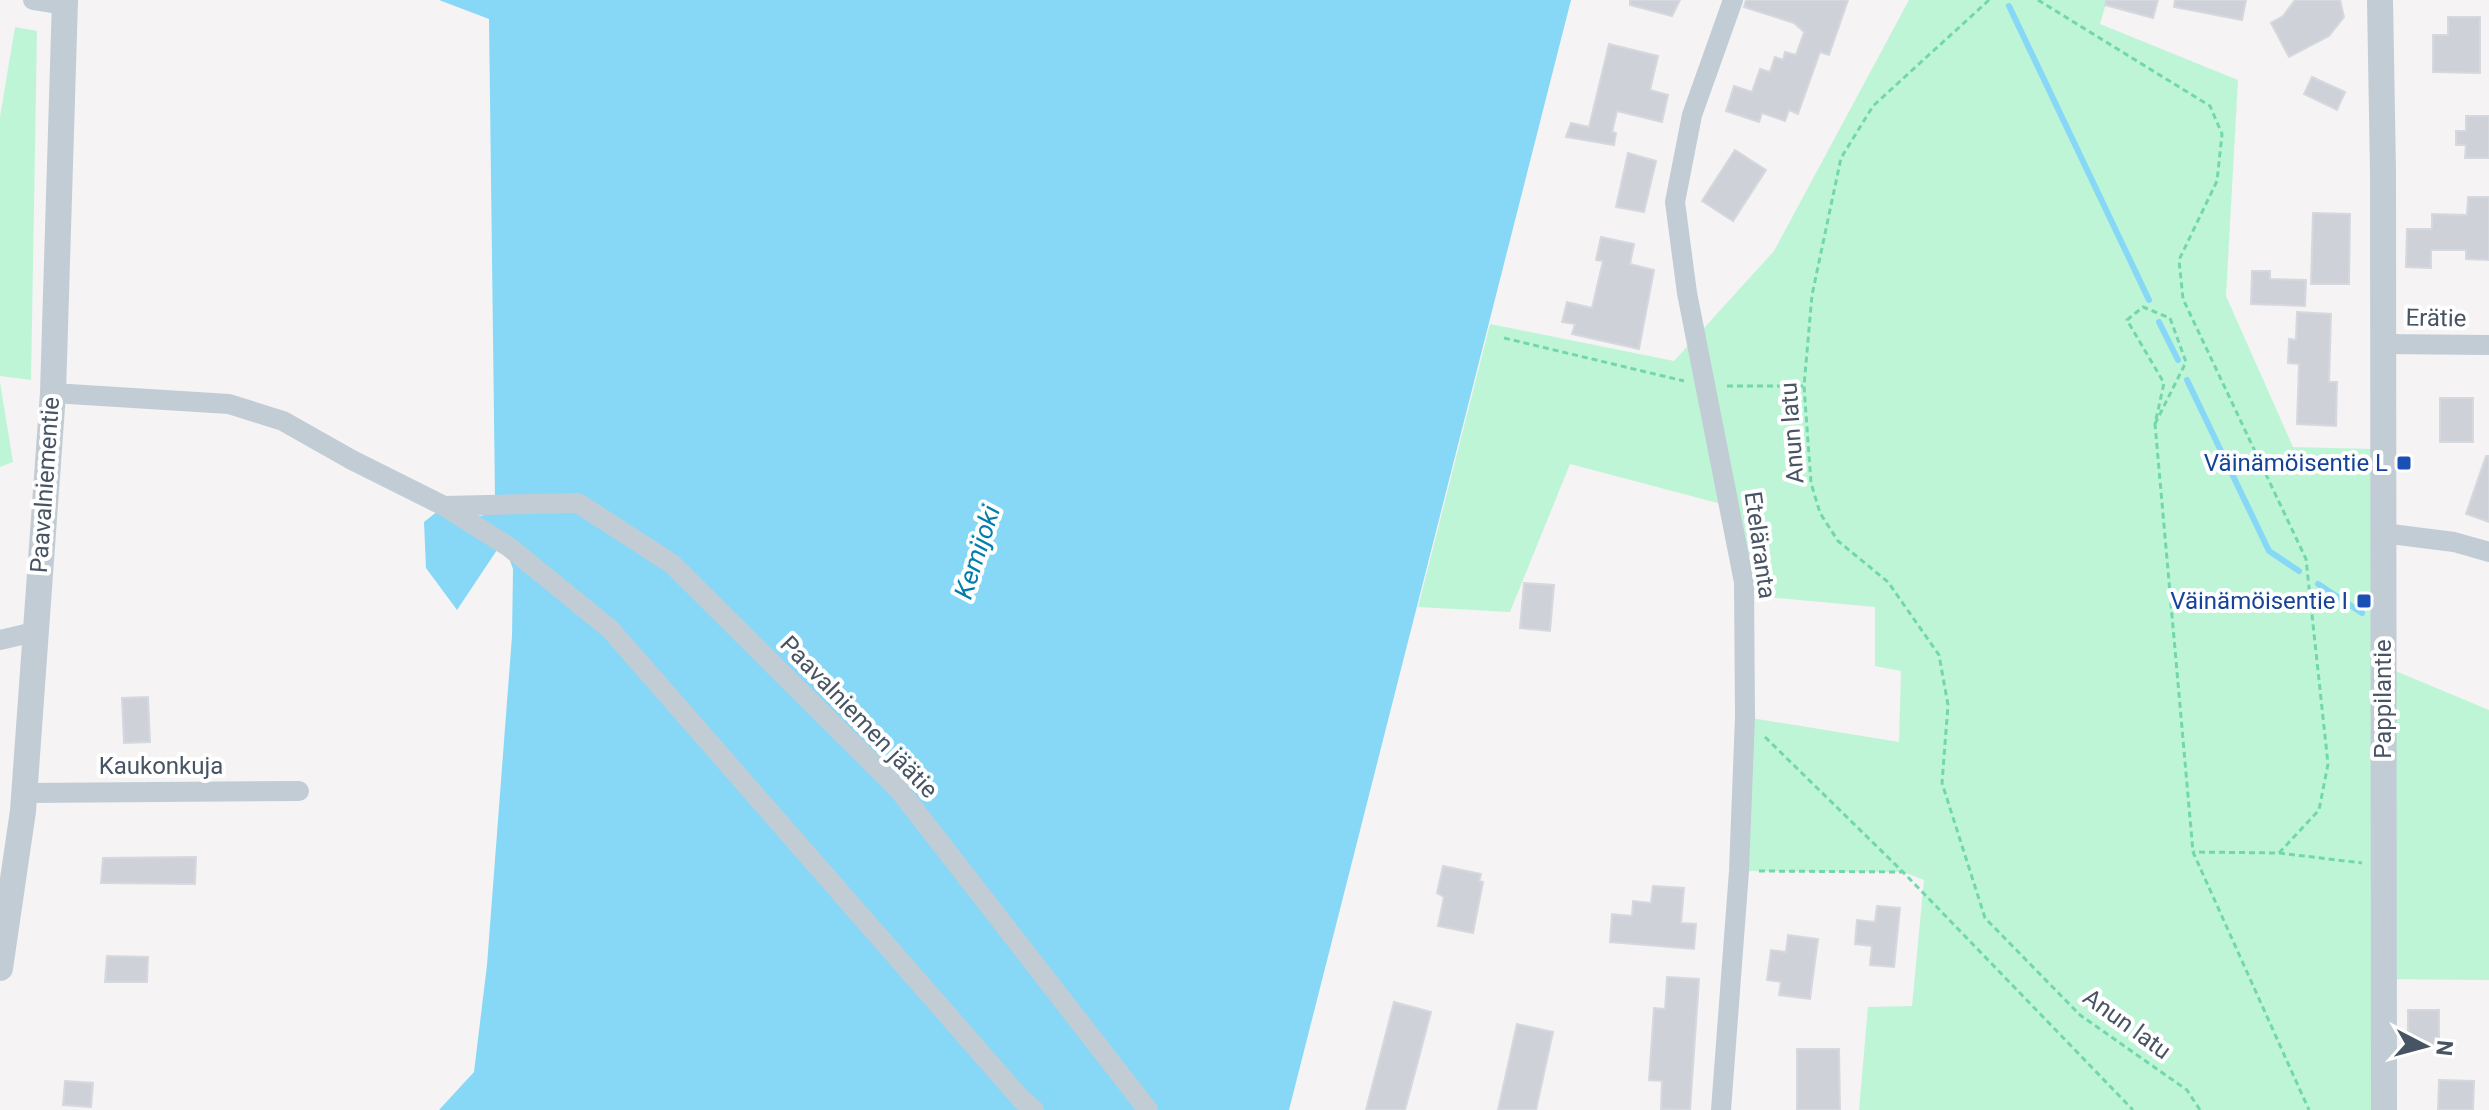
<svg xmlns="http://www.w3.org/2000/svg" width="2489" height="1110" font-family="Roboto,sans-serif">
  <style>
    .green { fill: #bff5d7 }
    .water { fill: #87d8f7 }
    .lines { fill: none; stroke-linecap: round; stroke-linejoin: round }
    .stream { stroke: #87d8f7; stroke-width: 6 }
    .building { fill: #ced1d8; stroke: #d6d8df; stroke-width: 2 }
    .path { stroke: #72d8ac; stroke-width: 3; stroke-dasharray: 6 4; stroke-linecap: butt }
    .minor { stroke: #c2ccd5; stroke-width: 20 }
    .tertiary { stroke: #c2ccd5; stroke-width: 26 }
    .transit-dot { fill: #1a4fb4; stroke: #fff; stroke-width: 3 }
    .labels { text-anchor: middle; stroke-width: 8; stroke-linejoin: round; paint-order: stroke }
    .street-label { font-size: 24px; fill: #485463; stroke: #fff }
    .transit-label { font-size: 24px; fill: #164399; stroke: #fff; text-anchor: end }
    .water-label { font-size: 26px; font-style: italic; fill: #027ead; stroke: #fff }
  </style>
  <rect width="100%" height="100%" fill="#f5f3f3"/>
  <path class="green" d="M1909,0H2107L2100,24L2238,80L2226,296L2293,447L2375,449L2374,662L2489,710V980L2376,979L2377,1110H1859L1868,1007L1912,1006L1924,880L1903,872L1739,871L1745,717L1899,742L1901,671L1875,666V607L1756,596L1729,506L1570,464L1510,612L1418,607L1490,324L1674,361L1774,251Z
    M15,27L37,31L31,380L0,376V117Z
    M0,382L13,462L0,467Z"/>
  <path class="water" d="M439,0H1571L1289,1110H439L474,1072L487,965L512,636L513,569L508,555L497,550L457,610L426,568L424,522L444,506L457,512L482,516L495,497L489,19Z"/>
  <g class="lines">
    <path class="stream" d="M2009,6L2149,300
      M2159,322L2178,360
      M2187,380L2269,551L2299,571
      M2318,584L2362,613"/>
  </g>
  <path class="building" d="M1630,0H1680L1672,16L1630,5Z
    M1746,0H1848L1829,55L1820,52L1798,114L1789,110L1785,121L1762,113L1759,122L1726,111L1734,86L1752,92L1760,69L1770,72L1775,57L1783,60L1785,52L1796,55L1804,32L1794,23L1744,7Z
    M2106,0H2158L2153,18L2105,5Z
    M2175,0H2246L2242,20L2174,7Z
    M2295,0H2340L2344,17L2329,36L2289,57L2271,23L2283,16Z
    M2448,17H2480V73L2433,72V35H2448Z
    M1609,44L1658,56L1650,90L1668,95L1662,122L1617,111L1612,132L1616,133L1614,145L1566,137L1571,123L1589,127Z
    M2312,77L2345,92L2337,110L2304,94Z
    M2466,116H2489V158H2465L2466,145H2456V131H2466Z
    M1735,150L1766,170L1733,221L1702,201Z
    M1628,153L1656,161L1644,212L1616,207Z
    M2468,197H2489V260L2466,259V250H2431V268L2406,267L2407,229H2432V214L2467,215Z
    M2313,213L2350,214L2349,284H2311Z
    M1601,237L1634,244L1630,264L1654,270L1639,349L1572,334L1575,324L1562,322L1567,302L1592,308L1603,261L1596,260Z
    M2252,271H2270V279L2306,280L2305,306L2251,304Z
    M2297,312L2331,314L2329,382H2337L2336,426L2297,424L2299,364L2288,363L2289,339L2296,340Z
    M2440,398H2473V442H2440Z
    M2486,456H2489V522L2466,514Z
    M1524,583L1554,585L1550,631L1520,628Z
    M148,697L150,742L124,743L122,698Z
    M196,857L195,884L101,883L103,858Z
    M1443,866L1481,874L1479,881L1483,882L1473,933L1438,926L1444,897L1437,893Z
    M1653,886L1684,888L1681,923L1696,924L1694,949L1610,942L1612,914L1632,916L1633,901L1651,903Z
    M1877,906L1900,908L1894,967L1870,965L1872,946L1855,944L1857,920L1875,922Z
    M1788,935L1818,939L1810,999L1779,995L1781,982L1767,980L1771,950L1786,952Z
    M107,956L148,957L147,982H105Z
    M1667,977L1699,979L1690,1110L1661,1109L1662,1081L1649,1080L1654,1008L1665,1009Z
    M1394,1002L1431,1012L1405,1110H1366Z
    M2408,1010H2439V1048H2408Z
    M1517,1024L1553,1032L1536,1110H1498Z
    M1797,1049H1839L1840,1110H1797Z
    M2439,1080L2474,1081L2473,1110H2438Z
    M65,1081L93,1083L91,1107L63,1105Z"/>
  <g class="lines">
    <path class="path" d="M1989,0L1873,106L1841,158L1812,295L1804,386L1811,483L1820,513L1838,541L1888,582L1939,655L1948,705L1942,783L1985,918L2080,1015L2187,1090L2200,1110
      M2038,0L2210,106L2222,134L2217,181L2179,260L2183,299L2306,559L2328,764L2319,810L2279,853L2193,852
      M1504,338L1684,381
      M1727,386H1803
      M2155,424L2186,362L2170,318L2143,307L2127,320L2164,383L2155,424L2193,852L2309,1110
      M1765,737L1903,872L2133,1110
      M2279,853L2362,863
      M1759,871L1903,872"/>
    <path class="minor" d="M33,0L64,5
      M2383,344L2489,345
      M53,393L229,404L283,421L352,460L444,506L509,547L610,629L1021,1099L1034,1110
      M444,506L578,503L672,564L900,791L1148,1110
      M2383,533L2454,542L2489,552
      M0,640L34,632
      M25,793L299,791
      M1721,1110L1739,871L1745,717L1744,582L1687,293L1675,202L1692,115L1733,0"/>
    <path class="tertiary" d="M2380,0L2383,171L2384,1110
      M0,968L23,811L53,393L65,0"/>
  </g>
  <g class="transit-dot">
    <rect x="2396" y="455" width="16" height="16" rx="4"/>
    <rect x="2356" y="593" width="16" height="16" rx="4"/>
  </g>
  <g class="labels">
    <g class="street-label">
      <text transform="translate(2436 318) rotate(1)" y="8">Erätie</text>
      <text transform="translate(1792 433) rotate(-94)" y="8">Anun latu</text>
      <text transform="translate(45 485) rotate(-86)" y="8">Paavalniementie</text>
      <text transform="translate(1760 545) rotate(82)" y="8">Eteläranta</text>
      <text transform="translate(2383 699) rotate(-90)" y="8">Pappilantie</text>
      <text transform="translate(859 717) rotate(46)" y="8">Paavalniemen jäätie</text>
      <text x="161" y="774">Kaukonkuja</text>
      <text transform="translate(2127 1024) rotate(36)" y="8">Anun latu</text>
    </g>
    <g class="transit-label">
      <text x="2388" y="471">Väinämöisentie L</text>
      <text x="2348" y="609">Väinämöisentie I</text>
    </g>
    <g class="water-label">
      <text transform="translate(977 552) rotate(-72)" y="9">Kemijoki</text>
    </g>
  </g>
  <g transform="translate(2425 1046) rotate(96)" stroke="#ffffff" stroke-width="6" paint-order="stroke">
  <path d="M0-6L14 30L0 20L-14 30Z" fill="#485463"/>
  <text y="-12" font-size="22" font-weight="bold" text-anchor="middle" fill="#485463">N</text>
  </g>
</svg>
